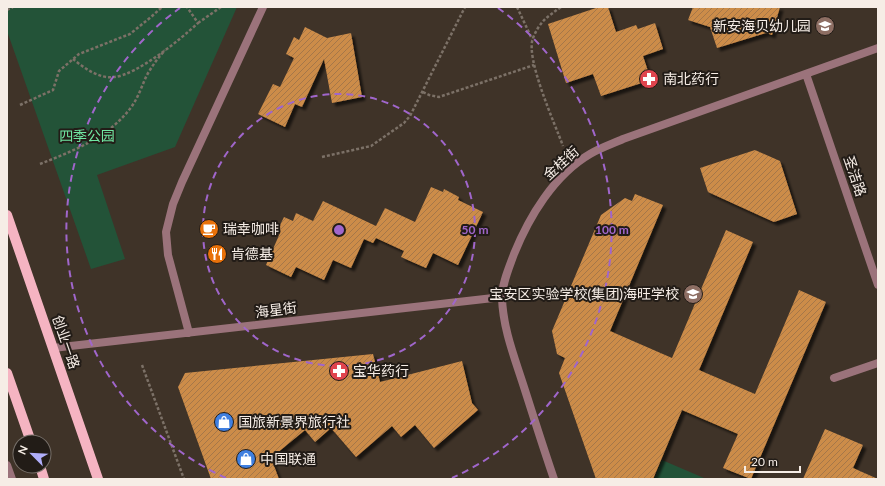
<svg xmlns="http://www.w3.org/2000/svg" width="885" height="486" font-family="Lato,'Noto Sans SC',sans-serif">
  <style>
    .green { fill: #235338 }
    .building { fill: url(#building-hatch); filter: url(#shadow) }
    .lines { fill: none; stroke-linecap: round; stroke-linejoin: round }
    .path { stroke: #7c7167; stroke-width: 2.5; stroke-dasharray: 3 2; stroke-linecap: butt }
    .service { stroke: #9b737b; stroke-width: 8 }
    .minor { stroke: #9b737b; stroke-width: 8 }
    .tertiary { stroke: #9b737b; stroke-width: 8 }
    .primary { stroke: #f5b4c2; stroke-width: 10 }
    .ring { fill: none; stroke: #a066cb; stroke-width: 2; stroke-dasharray: 7 5 }
    .labels { text-anchor: middle; stroke-width: 4; stroke-linejoin: round; paint-order: stroke }
    .poi-label { font-size: 14px; fill: #f6ede6; stroke: #221c17; text-anchor: start }
    .park-label { font-size: 14px; fill: #70e6a2; stroke: #221c17 }
    .street-label { font-size: 14px; fill: #f6ede6; stroke: #221c17 }
    .centre { fill: #a066cb; stroke: #221c17; stroke-width: 2 }
    .ring-label { font-size: 12px; text-anchor: middle; font-weight: bold; fill: #a066cb; stroke: #221c17; stroke-width: 4; stroke-linejoin: round; paint-order: stroke }
  </style>
  <defs>
    <pattern id="building-hatch" width="6" height="6" patternUnits="userSpaceOnUse"><rect width="6" height="6" fill="#cc8c49"/><path d="M-1 1l2-2M0 6l6-6M5 7l2-2" fill="none" stroke="#a57748"/></pattern>
    <filter id="shadow"><feDropShadow dx="3.5" dy="3.5" stdDeviation="1" flood-color="#0009"/></filter>
  </defs>
  <rect width="100%" height="100%" fill="#3f3328"/>
  <path class="green" d="M7,7H237L175,147L97,175L125,259L91,269L7,31Z
    M662,460L704,478L707,479H654Z"/>
  <path class="building" d="M599,7H608L616,32L636,25L638,29L655,23L663,49L643,56L651,80L601,96L593,74L566,83L548,24Z
    M693,7H780L772,35L766,33L717,48L710,27L688,20Z
    M305,27L327,38L351,33L362,97L332,103L324,59L302,107L295,104L285,127L258,114L273,84L280,87L294,58L286,54L294,37L299,40Z
    M755,150L780,161L797,214L774,222L708,192L700,168Z
    M431,187L443,192L444,189L459,197L458,200L483,212L458,265L433,253L426,268L401,257L404,251L376,238L373,243L364,239L351,268L333,260L324,280L296,267L291,277L266,265L280,233L277,231L284,217L293,221L296,213L313,221L323,201L376,226L385,208L415,222Z
    M635,194L663,205L610,331L672,358L726,230L753,242L699,370L755,394L799,290L826,302L751,479L723,468L738,434L682,410L653,479H596L559,373L565,358L557,354L552,331L601,215L625,198L632,201Z
    M373,354L380,382L462,361L472,403L478,410L434,448L415,425L401,437L392,426L356,457L331,428L315,442L305,430L271,458L279,479H211L178,387L185,373Z
    M825,429L863,445L853,468L878,479H803Z"/>
  <g class="lines">
    <path class="path" d="M517,7L532,39
      M561,7C547,17 540,21 533,38C525,58 555,124 563,146
      M7,10L13,7
      M198,23L221,7
      M73,59C84,68 99,79 114,77C137,75 181,39 198,23L187,7
      M423,92L429,95L439,97L534,65
      M20,105L53,90L59,71L79,54L130,34L151,17L162,7
      M322,157L371,146L404,123L410,116L465,7
      M40,164C73,151 110,137 132,106C139,96 142,85 147,75C152,66 158,58 165,50
      M142,365L184,479"/>
    <path class="service" d="M834,378L878,363
      M7,465L12,479"/>
    <path class="minor" d="M189,333L168,255L166,232L173,204L182,182L263,7
      M53,348L502,297"/>
    <path class="tertiary" d="M806,74L878,285
      M554,479C543,447 533,415 523,384C514,356 503,328 502,298C502,283 509,268 514,254C529,217 554,175 590,154C600,148 612,144 623,139L878,48"/>
    <path class="primary" d="M7,215L98,479
      M7,373L31,442
      M40,466L44,479"/>
  </g>
  <g class="ring">
    <circle cx="339" cy="230" r="136"/>
    <path d="M226 478A273 273 0 0 1 180 8M498 8A273 273 0 0 1 452 478"/>
  </g>
  <defs>
    <symbol id="school-disc" viewBox="-11 -11 22 22"><circle r="9.5" fill="#8d6e63" stroke="#221c17"/><path d="M0-5L7-2L0 1L-7-2ZM-4 1L0 2.5L4 1V4Q0 6-4 4Z" fill="#fff"/></symbol>
    <symbol id="pharmacy-disc" viewBox="-11 -11 22 22"><circle r="9.5" fill="#e0444e" stroke="#221c17"/><path d="M-2-6h4v4h4v4h-4v4h-4v-4h-4v-4h4Z" fill="#fff"/></symbol>
    <symbol id="cafe-disc" viewBox="-11 -11 22 22"><circle r="9.5" fill="#e8710a" stroke="#221c17"/><path d="M-5.5-4.5H6V0H3Q3 3.5 0 3.5H-2.5Q-5.5 3.5-5.5 0ZM3-3.2v2h1.7v-2ZM-6 4.5H4V6H-6Z" fill="#fff"/></symbol>
    <symbol id="restaurant-disc" viewBox="-11 -11 22 22"><circle r="9.5" fill="#e8710a" stroke="#221c17"/><path d="M-5-6h1v4h1v-4h1v4h1v-4h1v5L-1.5 .5V6h-2V.5L-5-1ZM5-6V6H3V1.5H1.5Q1.5-4 5-6Z" fill="#fff"/></symbol>
    <symbol id="shop-disc" viewBox="-11 -11 22 22"><circle r="9.5" fill="#3f7fe0" stroke="#221c17"/><path d="M-5-2.5h2.3a2.7 3.5 0 0 1 5.4 0H5L5.5 6h-11ZM-1.5-2.5h3a1.5 2.3 0 0 0-3 0Z" fill="#fff"/></symbol>
  </defs>
  <g fill-rule="evenodd">
    <use href="#school-disc" x="814" y="15" width="22" height="22"/>
    <use href="#pharmacy-disc" x="638" y="68" width="22" height="22"/>
    <use href="#cafe-disc" x="198" y="218" width="22" height="22"/>
    <use href="#restaurant-disc" x="206" y="243" width="22" height="22"/>
    <use href="#school-disc" x="682" y="283" width="22" height="22"/>
    <use href="#pharmacy-disc" x="328" y="360" width="22" height="22"/>
    <use href="#shop-disc" x="213" y="411" width="22" height="22"/>
    <use href="#shop-disc" x="235" y="448" width="22" height="22"/>
  </g>
  <g class="labels">
    <g class="poi-label">
      <text x="811" y="31" text-anchor="end">新安海贝幼儿园</text>
      <text x="663" y="84">南北药行</text>
      <text x="223" y="234">瑞幸咖啡</text>
      <text x="231" y="259">肯德基</text>
      <text x="679" y="299" text-anchor="end">宝安区实验学校(集团)海旺学校</text>
      <text x="353" y="376">宝华药行</text>
      <text x="238" y="427">国旅新景界旅行社</text>
      <text x="260" y="464">中国联通</text>
    </g>
    <g class="park-label">
      <text x="87" y="141">四季公园</text>
    </g>
    <g class="street-label">
      <text transform="translate(561 163) rotate(-42)" y="5">金桂街</text>
      <text transform="translate(855 176) rotate(71)" y="5">圣洁路</text>
      <text transform="translate(276 310) rotate(-7)" y="5">海星街</text>
      <text transform="translate(66 342) rotate(71)" y="5">创业一路</text>
    </g>
  </g>
  <circle cx="339" cy="230" r="6" class="centre"/>
  <g class="ring-label">
    <text x="475" y="234">50 m</text>
    <text x="612" y="234">100 m</text>
  </g>
  <rect width="885" height="486" fill="none" stroke="#f6ede6" stroke-width="16"/>
  <g transform="translate(32 454) rotate(294)"><circle r="19" fill="#221c17" stroke="#77706a"/>
  <path d="M0-3L7 15L0 10L-7 15Z" fill="#b0aefa"/>
  <text y="-6" font-size="11" font-weight="bold" text-anchor="middle" fill="#f6ede6">N</text>
  </g>
  <path d="M745 466v6h55v-6" fill="none" stroke="#f6ede6" stroke-width="2"/>
  <text x="751" y="466" font-size="12" fill="#f6ede6" stroke="#221c17" stroke-width="3" paint-order="stroke">20 m</text>
</svg>
